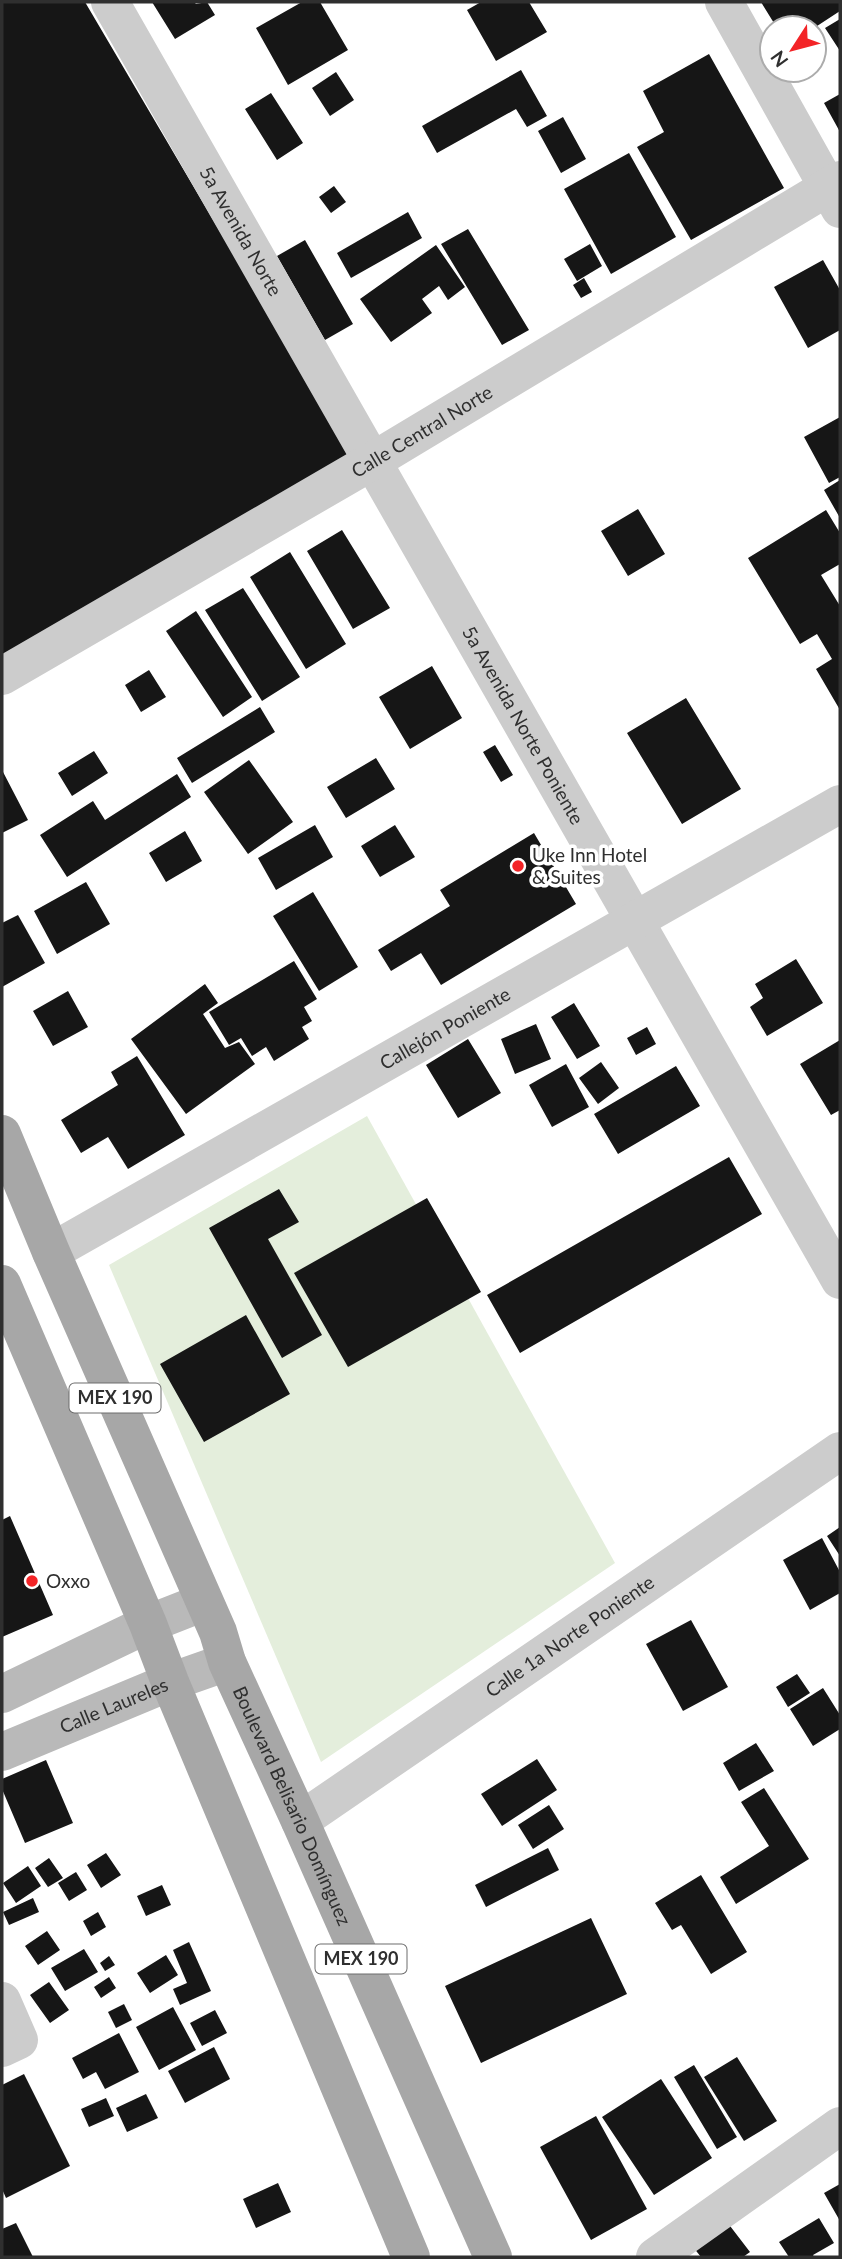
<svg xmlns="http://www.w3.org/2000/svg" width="842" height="2259" font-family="Lato,sans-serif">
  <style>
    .green { fill: #e4eedc }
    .building { fill: #161616 }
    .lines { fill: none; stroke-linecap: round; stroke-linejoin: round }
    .street { stroke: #ccc; stroke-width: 38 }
    .secondary { stroke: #b9b9b9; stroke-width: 38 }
    .primary { stroke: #a7a7a7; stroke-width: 38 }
    .poi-dot { fill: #f32427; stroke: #fff; stroke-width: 2.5 }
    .labels { text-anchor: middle; stroke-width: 7; stroke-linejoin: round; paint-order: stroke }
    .shield { fill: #fff; stroke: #6d6d6d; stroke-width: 2 }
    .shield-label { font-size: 18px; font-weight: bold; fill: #2f2f2f }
    .street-label { font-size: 19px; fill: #2f2f2f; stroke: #fff }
    .poi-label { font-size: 19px; fill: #2f2f2f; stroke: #fff; text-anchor: start }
  </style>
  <rect width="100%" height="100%" fill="#fff"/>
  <path class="green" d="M367,1116L615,1563L321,1762L109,1265Z"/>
  <path class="building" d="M2,2H85L356,463L2,657Z
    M152,2H194L196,4L207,2L215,15L175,39Z
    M302,2H320L348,50L288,85L256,28Z
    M481,2H529L547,32L496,61L467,10Z
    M761,2H840V11L814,28H777Z
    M840,19V51L825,28Z
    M709,54L784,188L691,240L637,147L664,132L643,91Z
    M521,70L547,116L527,127L516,109L437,153L422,126Z
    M336,72L354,100L330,116L312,88Z
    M271,93L303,143L277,160L245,109Z
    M840,94V132L824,103Z
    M563,117L586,159L561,173L538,131Z
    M629,153L676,237L611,274L564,189Z
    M334,186L346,202L331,213L319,197Z
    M408,212L422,238L351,278L337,253Z
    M468,229L529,330L502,345L441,244Z
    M305,240L353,324L325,340L277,256Z
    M590,244L602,266L577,281L564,259Z
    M436,245L465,287L448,300L439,286L422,299L432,313L391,342L360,299Z
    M823,260L840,290V330L808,348L774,287Z
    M584,278L592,292L581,298L573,285Z
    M840,417V477L829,483L804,437Z
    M840,480V518L824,490Z
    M638,509L665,554L628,576L601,531Z
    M826,510L840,533V564L821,575L840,606V710L816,669L832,659L817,634L800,644L748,558Z
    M342,530L390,608L353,629L307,551Z
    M290,552L346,644L306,669L250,577Z
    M243,588L300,677L262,701L205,610Z
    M196,611L252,697L223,717L166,631Z
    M432,666L462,718L410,749L379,697Z
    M149,670L166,697L141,712L125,685Z
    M686,698L741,789L682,824L627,733Z
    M260,707L275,732L192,783L177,758Z
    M495,745L513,775L501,782L483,752Z
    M94,751L108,773L72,796L58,773Z
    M376,758L395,789L346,818L327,787Z
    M249,760L293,822L248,854L204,792Z
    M2,770L28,820L2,833Z
    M177,774L191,797L67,877L40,835L93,801L105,820Z
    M315,825L333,857L276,890L258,858Z
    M395,825L415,857L380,877L361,846Z
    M185,831L202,861L166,882L149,853Z
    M534,833L576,904L441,985L421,953L391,971L378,950L450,906L440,890Z
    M86,882L110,924L57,954L34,911Z
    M313,892L358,967L319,991L273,916Z
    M18,915L45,963L2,987V923Z
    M796,959L823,1003L767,1036L750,1007L763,998L755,984Z
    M294,961L317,999L304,1007L312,1021L302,1027L309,1039L274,1061L266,1047L252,1056L241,1038L229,1045L209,1012Z
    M205,984L218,1003L203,1014L225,1048L239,1042L255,1064L186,1114L131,1039Z
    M68,991L88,1027L53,1046L33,1011Z
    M574,1003L600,1046L577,1059L551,1017Z
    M536,1024L551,1059L515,1074L501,1039Z
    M647,1027L656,1044L636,1055L627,1038Z
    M468,1039L501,1093L458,1118L426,1065Z
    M840,1040V1110L831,1115L800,1064Z
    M137,1056L185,1135L128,1169L108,1137L81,1153L61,1120L118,1085L111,1072Z
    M601,1062L619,1088L598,1104L579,1078Z
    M566,1064L589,1107L552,1127L529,1085Z
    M676,1066L700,1106L618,1154L594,1114Z
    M729,1157L762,1214L520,1353L487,1295Z
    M279,1189L299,1222L268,1239L322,1335L282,1358L209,1228Z
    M427,1198L481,1292L348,1367L294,1273Z
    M246,1315L290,1394L204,1442L160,1364Z
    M10,1516L53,1615L2,1637V1520Z
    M840,1527V1556L827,1536Z
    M822,1538L840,1572V1593L810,1610L783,1560Z
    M691,1620L728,1687L683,1711L646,1644Z
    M797,1674L810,1693L788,1707L776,1687Z
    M823,1688L840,1715V1729L813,1746L790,1709Z
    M756,1743L774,1771L739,1791L723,1763Z
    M537,1759L557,1790L502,1826L481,1794Z
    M46,1760L73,1823L25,1843L2,1789V1779Z
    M764,1788L809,1859L736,1904L720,1877L769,1846L741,1802Z
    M549,1805L564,1829L533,1849L518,1825Z
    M548,1848L559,1870L486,1907L475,1885Z
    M106,1853L121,1875L101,1888L87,1865Z
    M49,1858L63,1878L48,1887L35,1868Z
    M28,1866L41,1886L16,1903L3,1883Z
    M76,1872L87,1890L69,1901L58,1883Z
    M701,1875L747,1952L711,1974L681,1925L672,1930L655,1903Z
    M162,1885L171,1905L146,1916L137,1896Z
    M33,1898L39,1912L9,1925L3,1912Z
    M98,1912L106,1927L91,1936L83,1921Z
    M591,1918L627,1994L481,2063L445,1986Z
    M47,1931L60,1950L38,1965L25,1946Z
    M189,1942L211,1991L180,2005L173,1989L187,1983L173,1950Z
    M84,1949L98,1972L65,1991L51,1968Z
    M166,1955L178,1975L150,1993L137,1973Z
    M109,1956L115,1965L105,1971L100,1963Z
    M109,1977L116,1988L101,1998L94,1987Z
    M49,1982L69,2010L50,2023L30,1995Z
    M124,2004L132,2020L116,2028L108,2012Z
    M173,2007L196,2050L159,2070L136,2027Z
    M215,2010L227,2033L202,2046L190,2023Z
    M119,2033L139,2072L105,2089L96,2072L83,2079L72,2058Z
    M214,2047L230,2079L185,2103L168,2071Z
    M737,2057L777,2121L744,2141L704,2077Z
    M694,2065L737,2137L717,2149L674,2077Z
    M24,2074L70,2166L6,2198L2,2189V2085Z
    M661,2079L712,2158L654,2195L602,2117Z
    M146,2094L158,2118L127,2132L116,2108Z
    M106,2098L114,2116L89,2127L81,2109Z
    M596,2116L647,2209L591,2240L540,2147Z
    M278,2183L291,2212L256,2228L243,2199Z
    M840,2184V2221L824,2193Z
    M819,2218L834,2243L813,2255L814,2257H789L779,2242Z
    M727,2222L750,2252L743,2257H701L693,2247Z
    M16,2223L33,2257H2V2229Z"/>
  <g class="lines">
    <g class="street">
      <path id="s1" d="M110,2L840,1280"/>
      <path d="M724,2L840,209"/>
      <path id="s2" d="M2,676L371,462L840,180"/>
      <path id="s3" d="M51,1252L840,804"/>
      <path id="s4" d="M300,1821L840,1451"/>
      <path d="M2,2001L19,2040L2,2048"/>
      <path d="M655,2257L840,2126"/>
    </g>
    <g class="secondary">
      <path d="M2,1694L148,1624L204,1602"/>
      <path id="s5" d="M2,1752L170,1682L227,1662"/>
    </g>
    <g class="primary">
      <path id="s6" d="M2,1134L51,1252L218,1632L227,1662L300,1821L493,2257"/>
      <path d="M2,1284L148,1624L170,1682L411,2257"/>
    </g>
  </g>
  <g class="poi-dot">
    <circle cx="518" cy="866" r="7"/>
    <circle cx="32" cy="1581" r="7"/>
  </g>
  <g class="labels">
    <g class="shield">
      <rect x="69.5" y="1383.5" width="91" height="29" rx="5"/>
      <rect x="315.5" y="1944.5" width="91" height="29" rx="5"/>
    </g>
    <g class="shield-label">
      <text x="115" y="1404">MEX 190</text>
      <text x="361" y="1965">MEX 190</text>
    </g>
    <g class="street-label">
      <text dy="7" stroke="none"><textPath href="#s1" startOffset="264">5a Avenida Norte</textPath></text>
      <text dy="7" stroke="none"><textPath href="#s2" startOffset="486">Calle Central Norte</textPath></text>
      <text dy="7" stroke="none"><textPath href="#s1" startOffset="833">5a Avenida Norte Poniente</textPath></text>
      <text dy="7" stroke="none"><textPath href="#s3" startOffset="453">Callejón Poniente</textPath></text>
      <text dy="7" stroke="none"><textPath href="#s4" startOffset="327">Calle 1a Norte Poniente</textPath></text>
      <text dy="7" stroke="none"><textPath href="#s5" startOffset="121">Calle Laureles</textPath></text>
      <text dy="7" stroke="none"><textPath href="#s6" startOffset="732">Boulevard Belisario Domínguez</textPath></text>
    </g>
    <g class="poi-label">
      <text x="532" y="862">Uke Inn Hotel<tspan x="532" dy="22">&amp; Suites</tspan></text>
      <text x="46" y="1588">Oxxo</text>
    </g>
  </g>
  <rect width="842" height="2259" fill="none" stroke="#2f2f2f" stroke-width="7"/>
  <g transform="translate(793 49) rotate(234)"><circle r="33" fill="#ffffff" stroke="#acacac" stroke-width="2"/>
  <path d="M0-5L12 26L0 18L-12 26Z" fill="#f32427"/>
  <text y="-10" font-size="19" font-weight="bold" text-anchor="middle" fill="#2f2f2f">N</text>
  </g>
</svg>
